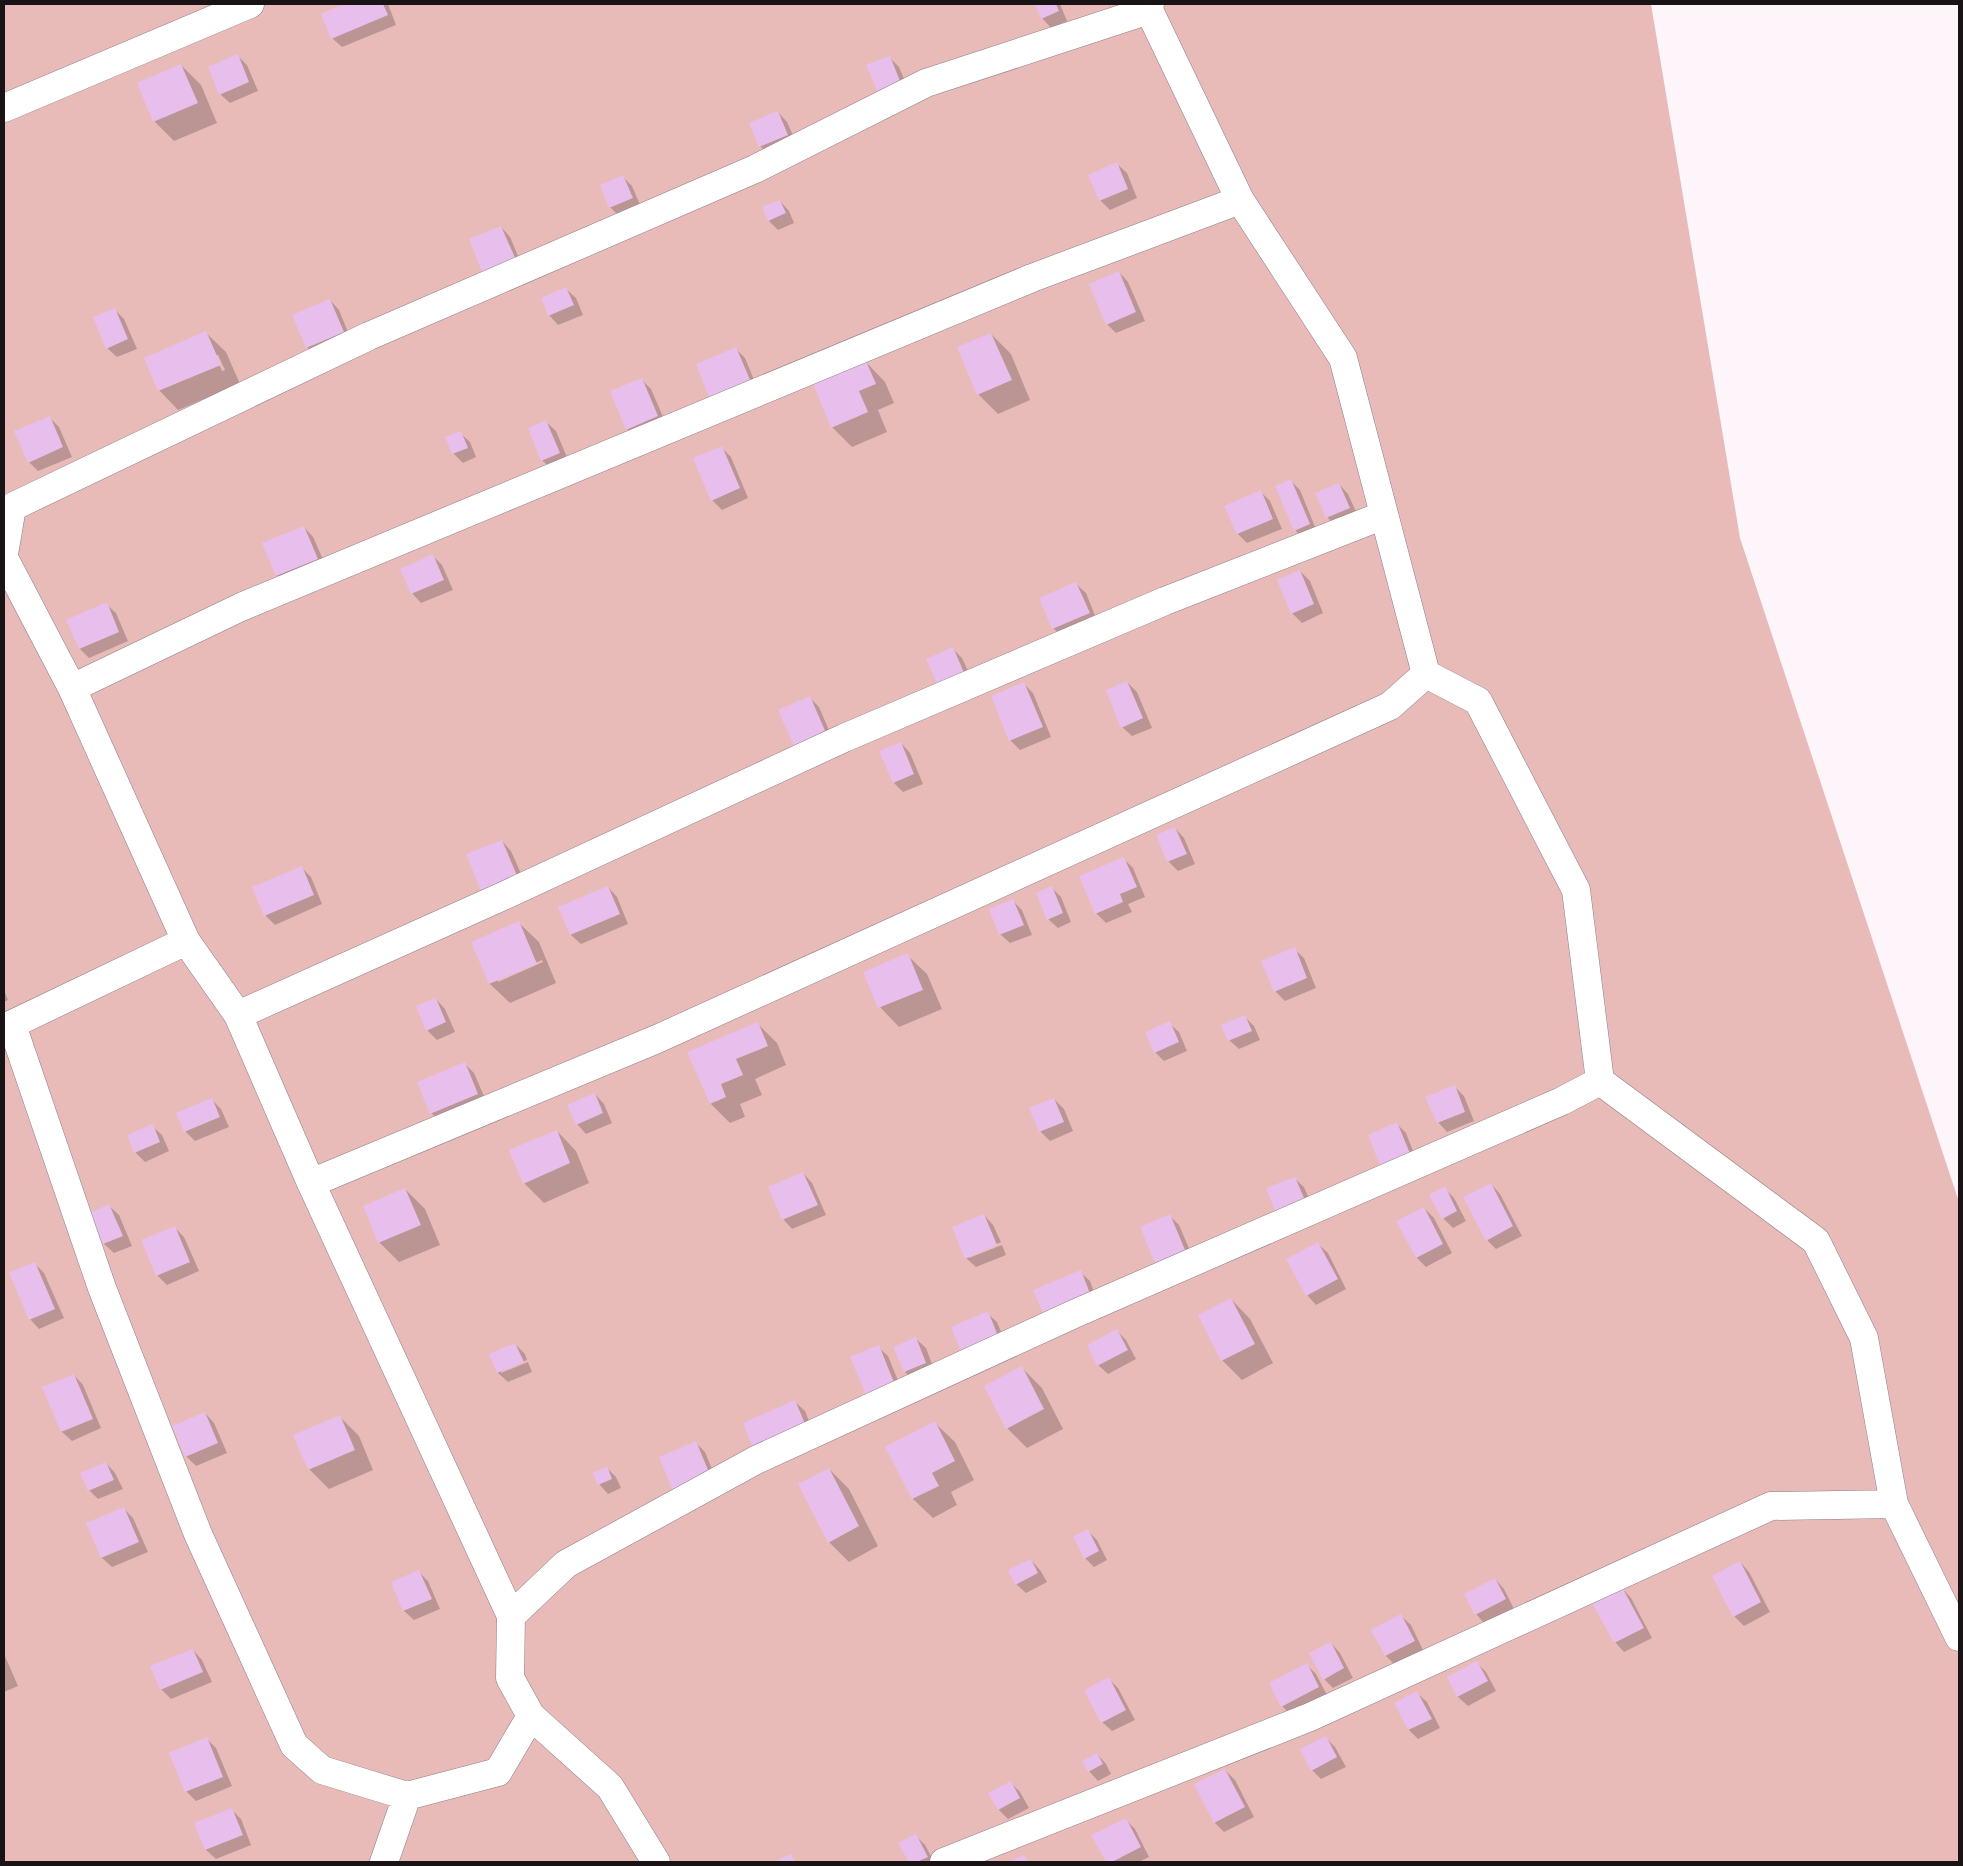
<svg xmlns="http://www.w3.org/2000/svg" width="1963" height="1866" font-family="Barlow,sans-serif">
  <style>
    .green { fill: #e9bbb8 }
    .shadow { fill: #0003; fill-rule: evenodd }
    .building { fill: #e8beec }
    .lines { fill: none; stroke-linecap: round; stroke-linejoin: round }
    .minor-casing { stroke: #8d7d86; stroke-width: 29 }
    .minor { stroke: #fff; stroke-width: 28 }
  </style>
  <rect width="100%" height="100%" fill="#fdf5f9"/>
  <path class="green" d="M4,4H1651L1740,538L1959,1202V1862H4Z"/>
  <path class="shadow" d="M348,4H388L396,25L342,47L332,38L322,15Z
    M1036,4H1060L1067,21L1051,28L1042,18Z
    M238,56L247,65L258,91L230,103L220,94Z
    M889,57L899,67L911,95L889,104Z
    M181,65L201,85L217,123L174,141L154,121Z
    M778,112L787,122L797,144L769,155L760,146Z
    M1117,164L1127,173L1137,198L1110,210L1100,200Z
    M622,176L632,186L641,207L619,216L610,207Z
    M780,201L789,211L794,223L778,230L769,221Z
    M501,227L510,237L524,270L494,283Z
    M1119,272L1128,282L1145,321L1116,333L1107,324Z
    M566,289L576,298L583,315L558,325L549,315Z
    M330,300L339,310L352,342L316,357L307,347Z
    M115,310L124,319L137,349L117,357L107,348Z
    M206,333L226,352L240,384L178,410L159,390ZM215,355H218L225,370L222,371Z
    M991,334L1011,354L1030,400L998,414L978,394Z
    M735,348L745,358L759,392L721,408Z
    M866,362L885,382L894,403L878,410L887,432L852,447L832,427Z
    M641,379L651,389L667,426L637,439L627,429Z
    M50,418L59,427L72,457L38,471L29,462Z
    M546,422L556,431L569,462L552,470L542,460Z
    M460,433L470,442L476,457L463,463L453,453Z
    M722,448L731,457L748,498L722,510L712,500Z
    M1290,480L1300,490L1318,534L1304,540L1295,530Z
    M1339,484L1348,494L1359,518L1336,527L1327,517Z
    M1261,492L1270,501L1282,529L1247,543L1238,534Z
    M304,527L313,537L327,568L287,585L277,576L264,544Z
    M433,556L442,565L453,590L421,603L412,593Z
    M1300,571L1310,581L1323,613L1302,623L1292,613Z
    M1076,584L1086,593L1098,623L1063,638L1053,628Z
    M106,604L116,613L128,641L89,658L80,649Z
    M953,649L962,658L974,684L939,685Z
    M1127,682L1137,692L1152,728L1132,736L1122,727Z
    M1024,684L1033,693L1051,737L1020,750L1010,740L992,697Z
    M810,698L819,707L834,742L804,755Z
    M901,743L910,753L923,784L903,792L894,783Z
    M1175,828L1184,838L1195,864L1178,871L1168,861Z
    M502,841L511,851L527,887L493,902Z
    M1124,859L1133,868L1145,897L1128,904L1132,912L1106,923L1096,913Z
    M302,868L311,877L322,904L275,925L265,915Z
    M608,887L617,897L628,924L581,944L571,935L560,907Z
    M1052,888L1061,897L1071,922L1058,928L1048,919Z
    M1013,901L1022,910L1032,935L1010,943L1000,934Z
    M519,923L539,942L556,983L510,1003L490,984L473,942ZM542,960L543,962L498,982V979Z
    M1294,949L1304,958L1316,988L1285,1001L1275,991Z
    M907,955L927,974L942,1009L899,1027L880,1007Z
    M4,990L8,1000L4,1002Z
    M436,999L445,1009L455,1032L437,1040L427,1030Z
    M1245,1017L1254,1026L1260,1040L1239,1049L1229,1040Z
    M757,1023L777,1043L786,1065L755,1079L762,1095L740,1104L745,1117L730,1123L711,1104L689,1052Z
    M1169,1023L1179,1032L1187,1051L1164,1061L1155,1052Z
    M465,1064L474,1073L487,1103L441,1122L431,1113Z
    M1454,1086L1464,1096L1474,1121L1447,1132L1438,1122Z
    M595,1094L604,1104L612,1123L586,1134L577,1124Z
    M211,1099L221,1109L229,1127L195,1141L185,1131L178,1114Z
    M1054,1099L1064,1109L1073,1131L1050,1141L1040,1131Z
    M1397,1124L1406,1133L1419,1166L1392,1177Z
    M152,1126L162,1135L169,1151L145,1162L135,1152Z
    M557,1131L576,1151L589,1183L544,1203L524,1183Z
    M803,1173L812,1183L826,1215L792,1229L783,1219Z
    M1294,1178L1304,1187L1316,1215L1279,1217Z
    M1491,1184L1500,1194L1522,1236L1496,1249L1487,1240Z
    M1444,1188L1454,1198L1466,1221L1453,1228L1443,1218L1431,1195Z
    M405,1189L425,1209L440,1245L399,1262L379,1242Z
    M109,1206L119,1215L132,1246L114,1253L104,1244L92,1213Z
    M1424,1208L1434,1218L1452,1253L1426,1267L1417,1258Z
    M984,1215L993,1225L1001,1242L969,1256V1258L1002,1245L1006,1255L976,1267L966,1258Z
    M1169,1215L1179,1225L1194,1260L1166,1272L1156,1262Z
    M174,1227L184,1237L199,1271L167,1285L157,1275Z
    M1318,1244L1328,1253L1346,1289L1316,1305L1307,1295Z
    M35,1264L44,1273L64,1318L39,1329L30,1319Z
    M1080,1272L1090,1281L1099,1305L1045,1315Z
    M1231,1299L1250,1319L1273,1363L1242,1380L1222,1360Z
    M987,1313L997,1322L1007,1346L971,1360Z
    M1117,1331L1126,1340L1136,1359L1108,1374L1098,1365Z
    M916,1339L926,1348L935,1372L914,1381L905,1372Z
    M515,1344L525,1354L527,1360L501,1370V1373L528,1362L532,1372L508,1382L498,1373L491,1355Z
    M878,1347L888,1356L904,1395L878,1406Z
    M1022,1368L1042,1388L1063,1429L1027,1448L1007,1428L986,1387Z
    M74,1375L83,1385L101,1428L72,1441L62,1432L43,1388Z
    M795,1402L805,1411L815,1436L745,1423Z
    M205,1413L214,1423L227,1453L196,1466L186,1456Z
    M340,1417L359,1436L373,1470L329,1489L309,1469Z
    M935,1423L955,1442L974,1480L951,1492L957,1505L933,1518L913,1499L887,1448Z
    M696,1443L705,1452L719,1486L684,1501Z
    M106,1463L115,1473L123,1489L98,1499L89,1490Z
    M607,1468L616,1477L621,1488L608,1494L599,1484Z
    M829,1469L849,1489L878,1546L849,1562L829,1542Z
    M124,1509L133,1518L148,1552L112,1567L102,1558L88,1524Z
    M1087,1530L1097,1540L1107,1560L1094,1567L1085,1558Z
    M1031,1560L1040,1570L1047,1582L1026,1593L1016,1584Z
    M1740,1562L1749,1572L1770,1612L1744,1626L1734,1616Z
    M419,1572L428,1581L440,1609L414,1620L404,1611L393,1583Z
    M1495,1579L1504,1589L1514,1609L1485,1624L1476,1614Z
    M1622,1588L1631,1598L1652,1638L1624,1652L1615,1642Z
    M1401,1616L1411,1625L1423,1650L1395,1665L1386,1656Z
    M1331,1643L1340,1653L1353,1678L1333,1688L1324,1679Z
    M193,1650L202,1660L212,1682L171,1699L161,1689Z
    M4,1654L18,1686L4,1692Z
    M1477,1663L1486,1672L1496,1691L1468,1706L1458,1697L1448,1678Z
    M1307,1665L1316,1674L1328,1697L1292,1716L1282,1706Z
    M1109,1679L1118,1688L1135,1720L1112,1731L1102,1722Z
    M1417,1693L1427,1702L1440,1728L1418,1739L1409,1730L1396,1704Z
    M1325,1737L1335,1747L1346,1767L1321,1779L1312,1770Z
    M207,1739L216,1748L232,1786L196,1801L187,1792L171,1754Z
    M1097,1754L1106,1764L1111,1774L1098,1781L1089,1771Z
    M1225,1770L1235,1780L1254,1817L1224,1832L1215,1823Z
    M1011,1783L1020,1792L1029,1808L1008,1819L999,1810L990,1793Z
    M232,1810L241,1819L251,1845L216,1859L206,1850L196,1824Z
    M1125,1819L1135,1829L1149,1857L1139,1862H1107L1093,1836Z
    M915,1835L925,1845L934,1862H910L900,1843Z"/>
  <path class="building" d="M345,4H383L388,15L331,39L321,14Z
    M1035,4H1056L1059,11L1041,19Z
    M238,54L249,82L219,95L208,67Z
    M890,56L902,86L879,95L866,65Z
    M181,64L198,103L153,122L137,83Z
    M778,111L788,135L759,147L749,123Z
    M1117,162L1128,189L1099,201L1088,175Z
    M623,175L633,198L609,208L600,185Z
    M780,200L786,213L768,221L762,207Z
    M501,226L516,260L483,274L469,239Z
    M1119,271L1136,312L1106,325L1089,284Z
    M566,287L574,305L548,316L541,298Z
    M330,299L344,332L306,348L292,315Z
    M115,308L128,339L106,349L93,317Z
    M206,331L221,365L158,391L144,358Z
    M991,333L1012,380L977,395L957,347Z
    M736,347L751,382L710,399L696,364Z
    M866,361L876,384L859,391L868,412L831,428L813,383Z
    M642,378L658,416L626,430L610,391Z
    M50,416L63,447L28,463L14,431Z
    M546,420L560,453L541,461L528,428Z
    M461,431L468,448L452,454L445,437Z
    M722,446L740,488L711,501L693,458Z
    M1291,479L1310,524L1294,531L1275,486Z
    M1339,483L1350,508L1326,518L1315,493Z
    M1261,490L1273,519L1237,534L1224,506Z
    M304,526L318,559L276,576L262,543Z
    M433,554L444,580L411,594L400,569Z
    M1300,570L1314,604L1291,614L1277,580Z
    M1076,582L1090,613L1052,629L1039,598Z
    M107,602L119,632L79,649L66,620Z
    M953,647L965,675L938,686L926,659Z
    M1127,681L1143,718L1121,728L1106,690Z
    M1024,682L1043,727L1009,741L991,696Z
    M810,696L826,733L794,746L778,710Z
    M901,742L914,774L893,783L879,751Z
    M1175,827L1187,854L1167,862L1156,835Z
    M502,840L518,878L482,893L466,854Z
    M1124,857L1137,887L1120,894L1123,902L1095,914L1079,876Z
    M302,866L314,895L264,916L252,887Z
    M608,886L620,914L570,935L558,907Z
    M1052,886L1063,913L1047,920L1036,893Z
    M1013,899L1024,925L999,935L989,909Z
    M519,921L537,964L489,984L471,942Z
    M1295,947L1307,978L1274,992L1261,961Z
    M908,953L923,990L878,1008L863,972Z
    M436,998L446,1022L426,1031L416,1006Z
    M1245,1015L1252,1031L1228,1041L1221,1025Z
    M1170,1021L1179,1042L1154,1053L1145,1032Z
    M758,1022L768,1046L736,1059L743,1075L721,1084L726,1097L710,1104L687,1052Z
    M465,1062L478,1094L430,1114L417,1082Z
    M1455,1085L1465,1112L1437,1123L1425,1097Z
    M595,1093L603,1113L576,1125L567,1105Z
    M212,1098L220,1117L184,1132L176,1113Z
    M1054,1098L1064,1122L1039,1132L1029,1108Z
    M1397,1122L1411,1156L1381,1168L1368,1135Z
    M153,1124L160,1142L134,1153L127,1135Z
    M557,1130L570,1163L523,1184L509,1150Z
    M803,1172L818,1205L782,1220L768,1187Z
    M1295,1177L1307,1205L1278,1218L1266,1188Z
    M1491,1183L1513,1226L1486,1241L1463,1197Z
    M1445,1186L1457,1211L1442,1219L1429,1195Z
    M405,1188L421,1225L378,1243L363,1206Z
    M109,1204L123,1236L103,1244L90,1213Z
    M1424,1207L1443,1244L1416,1258L1396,1221Z
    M984,1214L997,1245L965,1259L952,1227Z
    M1170,1214L1185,1250L1155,1263L1140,1227Z
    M175,1226L190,1262L156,1276L141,1240Z
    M1318,1242L1338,1279L1306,1296L1286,1259Z
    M35,1262L55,1309L29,1320L9,1273Z
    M1081,1270L1091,1296L1044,1315L1033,1290Z
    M1231,1298L1255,1344L1221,1361L1198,1315Z
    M988,1311L998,1336L961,1351L951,1327Z
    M1117,1329L1128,1350L1097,1366L1087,1345Z
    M916,1337L926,1363L904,1372L893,1347Z
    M515,1343L524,1362L497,1373L489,1354Z
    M879,1345L895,1385L867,1397L850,1357Z
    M1022,1366L1044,1409L1006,1429L984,1386Z
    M74,1374L93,1419L61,1432L42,1387Z
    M795,1400L806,1426L753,1448L743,1423Z
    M205,1412L218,1443L185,1457L172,1426Z
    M340,1415L355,1450L308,1470L293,1435Z
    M935,1421L955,1461L932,1473L939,1486L912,1499L885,1447Z
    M696,1441L711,1477L674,1493L659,1457Z
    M106,1462L114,1480L88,1491L80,1473Z
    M607,1466L612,1479L598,1485L593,1473Z
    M829,1468L859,1526L828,1543L798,1484Z
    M124,1507L139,1542L101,1558L86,1523Z
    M1088,1529L1099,1551L1084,1559L1073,1536Z
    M1031,1559L1038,1573L1015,1585L1008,1570Z
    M1740,1561L1761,1602L1733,1617L1712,1576Z
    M419,1570L432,1599L403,1611L391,1582Z
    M1495,1578L1506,1599L1475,1615L1464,1594Z
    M1622,1587L1644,1628L1614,1643L1592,1603Z
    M1401,1614L1415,1641L1385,1656L1371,1630Z
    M1331,1642L1344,1668L1323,1680L1309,1653Z
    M193,1649L203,1672L160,1690L150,1666Z
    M1477,1661L1488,1681L1457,1697L1447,1677Z
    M1307,1663L1319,1687L1281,1707L1269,1683Z
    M1109,1677L1126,1710L1101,1723L1084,1690Z
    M1417,1691L1432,1719L1408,1730L1394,1703Z
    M1326,1736L1337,1757L1311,1771L1300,1749Z
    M207,1737L223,1777L185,1792L169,1753Z
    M1097,1753L1103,1764L1088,1772L1082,1761Z
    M1225,1769L1245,1807L1214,1823L1194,1784Z
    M1011,1781L1020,1798L998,1810L988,1793Z
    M232,1808L243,1835L205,1850L194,1823Z
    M1126,1818L1141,1847L1112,1862H1106L1091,1835Z
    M916,1834L928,1857L917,1862H909L898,1843Z
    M791,1854L795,1862H774Z
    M1024,1855L1028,1862H1009Z"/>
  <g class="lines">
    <defs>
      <path id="minor" d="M1150,4L1149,10L1240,200L1343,358L1426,674L1478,701L1576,890L1600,1081L1816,1241L1864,1338L1894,1504
        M4,108L250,4
        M4,554L12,507L369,336L755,169L926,83L1149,10
        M4,558L72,688L186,941L238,1015L311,1183L511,1616L510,1678L531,1716L610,1787L656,1862
        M72,688L241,607L1032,278L1240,200
        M238,1015L501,897L844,738L1165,601L1384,515
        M12,1025L102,1288L198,1534L294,1745L322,1770L407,1796
        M4,1028L186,941
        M311,1183L657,1039L1390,706L1426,674
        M511,1616L566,1564L756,1460L1074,1314L1562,1101L1600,1081
        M384,1862L407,1796L498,1772L531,1716
        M944,1862L1310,1717L1771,1506L1894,1504L1959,1637"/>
    </defs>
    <use href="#minor" class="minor-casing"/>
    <use href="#minor" class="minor"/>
  </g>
  <rect width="1963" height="1866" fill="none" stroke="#191316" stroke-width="10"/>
</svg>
